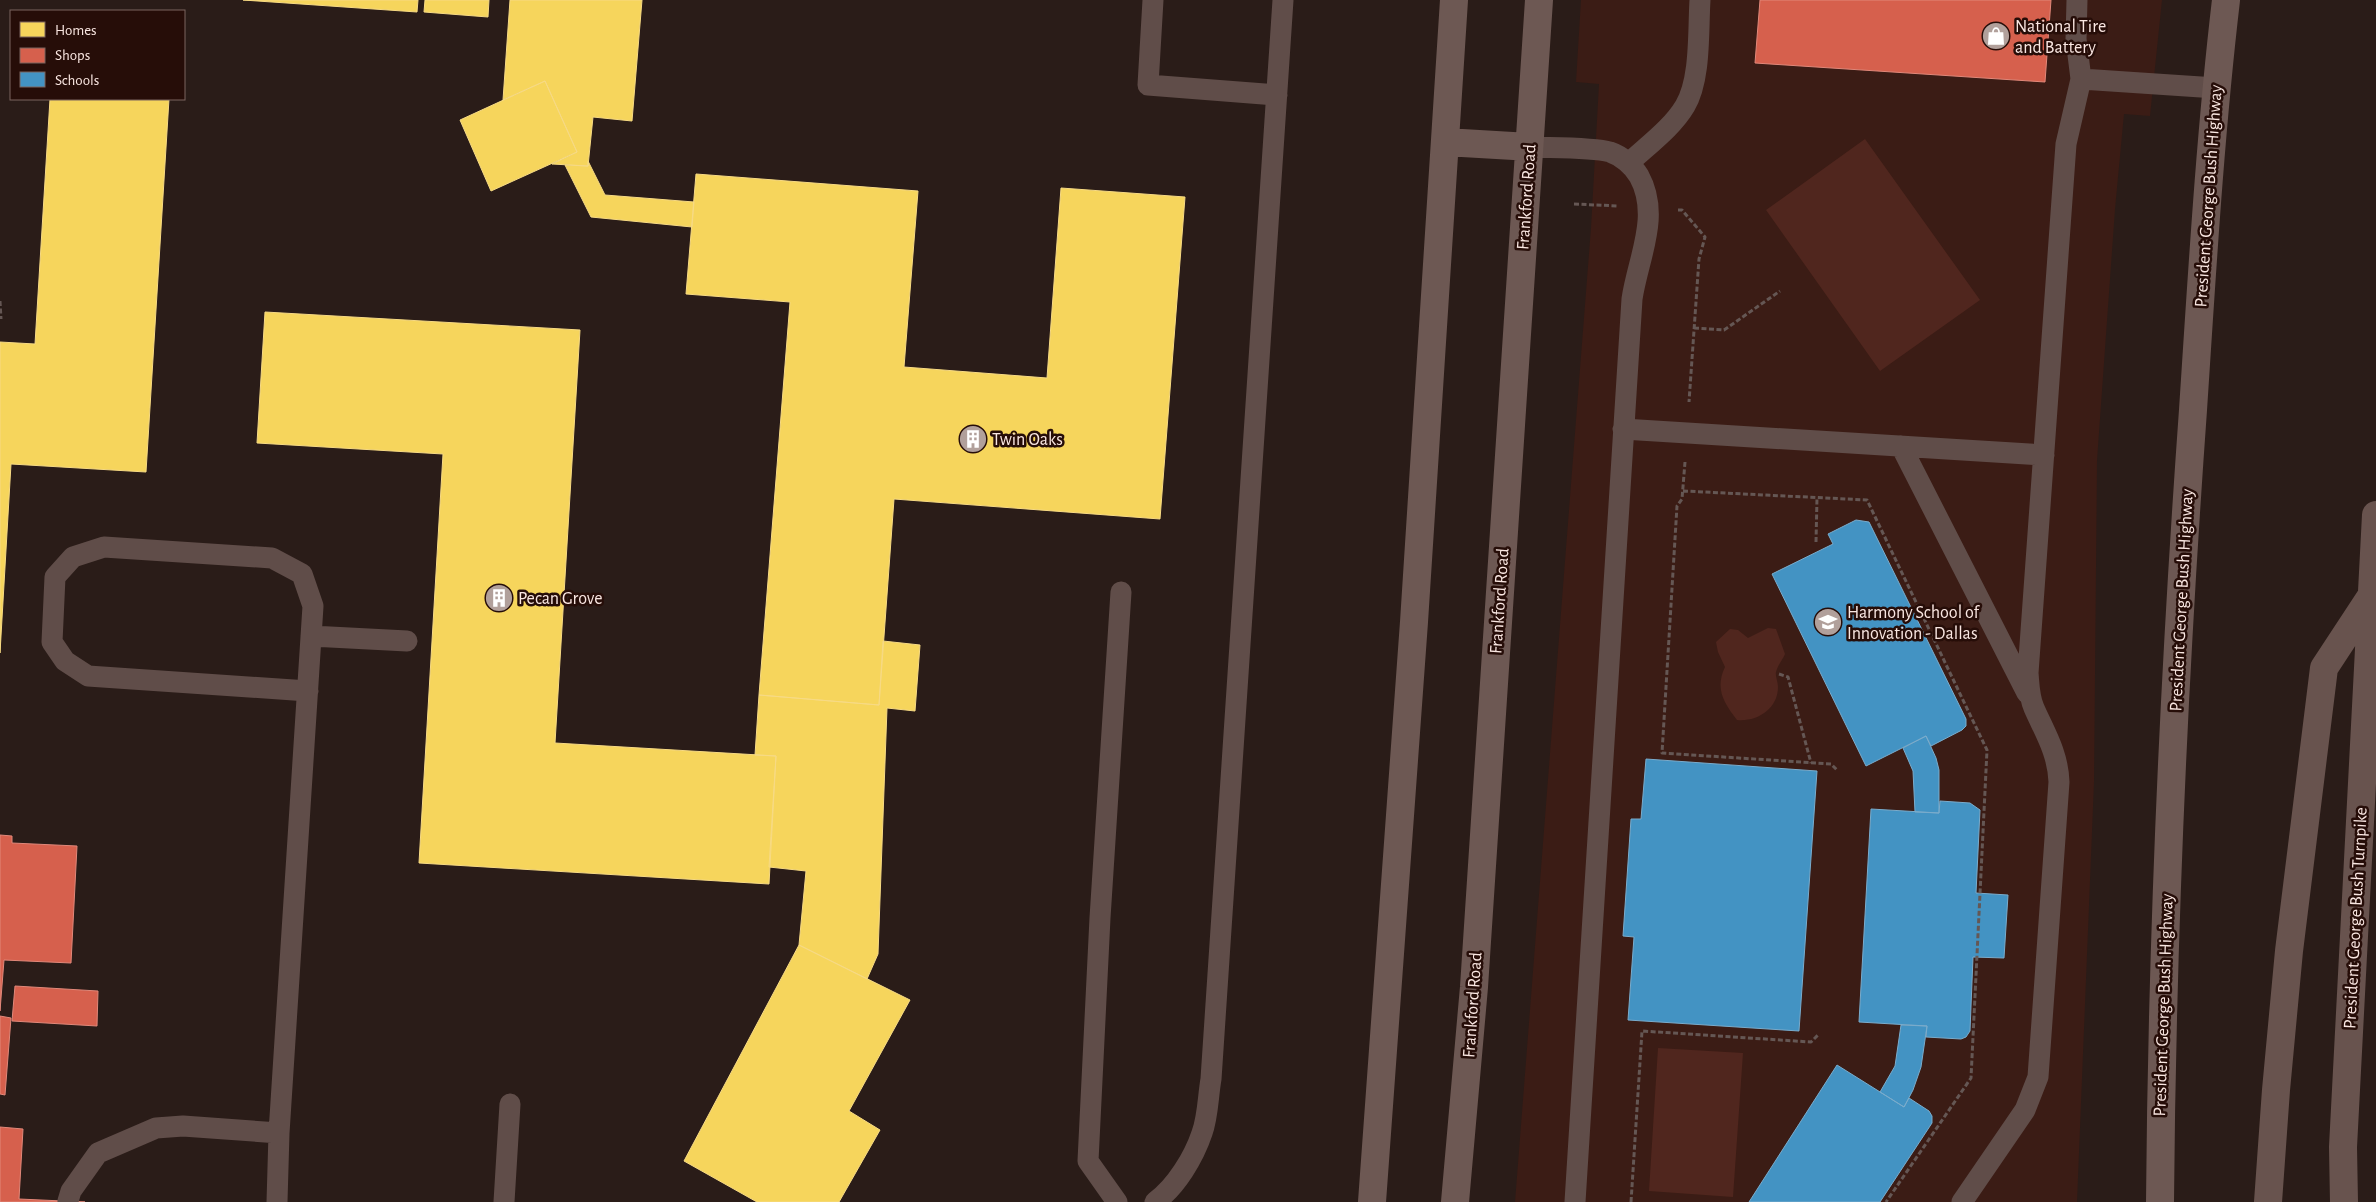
<svg xmlns="http://www.w3.org/2000/svg" width="2376" height="1202" font-family="'Alegreya Sans',sans-serif">
  <style>
    .built { fill: #3b1c15 }
    .green { fill: #50261e }
    .homes { fill: #f6d55c; stroke: #f7da84 }
    .shops { fill: #d6604d; stroke: #e1887a }
    .schools { fill: #4393c3; stroke: #7aaccc }
    .lines { fill: none; stroke-linecap: round; stroke-linejoin: round }
    .path { stroke: #655754; stroke-width: 3; stroke-dasharray: 5 2.5; stroke-linecap: butt }
    .lane { stroke: #604d49; stroke-width: 21 }
    .secondary { stroke: #6d5853; stroke-width: 28 }
    .highway { stroke: #68534e; stroke-width: 28 }
    .labels { text-anchor: middle; stroke-width: 5; stroke-linejoin: round; paint-order: stroke }
    .poi-label { font-size: 18px; fill: #fae7e2; stroke: #260d08; text-anchor: start }
    .street-label { font-size: 18px; fill: #fae7e2; stroke: #260d08 }
  </style>
  <rect width="100%" height="100%" fill="#2a1c18"/>
  <path class="built" d="M1581,0H2162L2150,116L2124,114L2115,209L2097,461L2094,782L2077,1202H1515L1591,228L1599,84L1576,82Z"/>
  <path class="green" d="M1865,139L1980,300L1880,371L1766,210Z
    M1768,628L1776,629L1785,654C1783,659 1778,665 1776,672C1775,676 1778,682 1778,687C1778,709 1757,722 1737,720C1723,702 1715,688 1725,667L1718,652L1716,642L1730,629L1738,630L1748,638Z
    M1658,1048L1743,1053L1733,1197L1649,1191Z"/>
  <path class="homes" d="M243,0H418L417,12Z
    M425,0H489L488,17L424,12Z
    M510,0H642L632,121L593,117L588,166L552,164L577,152L545,81L503,100Z
    M545,81L577,152L491,191L460,120Z
    M50,99H169L146,472L11,464L0,653V342L35,344Z
    M588,161L605,195L694,202L692,227L591,217L565,165L588,166Z
    M696,174L918,191L904,367L1047,378L1061,188L1185,197L1160,519L894,499L879,705L759,695L790,302L686,294Z
    M265,312L580,330L555,743L776,756L769,884L419,863L443,454L257,443Z
    M883,641L920,645L915,711L887,708L878,954L867,979L799,945L806,871L769,867L776,756L755,755L759,695L879,705Z
    M799,945L910,1000L849,1111L880,1130L839,1202H757L684,1161Z"/>
  <path class="shops" d="M1760,0H2051L2045,82L1755,63Z
    M0,835L12,836V843L77,846L71,963L4,960L0,1011Z
    M15,986L98,991L97,1026L12,1021Z
    M0,1016L11,1018L5,1095L0,1094Z
    M0,1127L23,1129L19,1199L85,1202H0Z"/>
  <path class="schools" d="M1856,520L1869,522L1966,719V726L1962,730L1931,746L1926,736L1866,766L1772,574L1833,544L1828,534Z
    M1926,736L1936,758L1939,770V813L1915,812L1913,771L1903,748Z
    M1646,759L1817,771L1799,1031L1628,1020L1634,937L1623,936L1631,819H1641Z
    M1940,801L1970,803L1980,810L1976,893L2008,895L2004,958L1973,957L1970,1031L1966,1037L1961,1039L1926,1037L1927,1026L1859,1022L1871,809L1939,813Z
    M1901,1025L1927,1026L1921,1067L1913,1090L1904,1107L1880,1092L1895,1066Z
    M1837,1065L1904,1107L1909,1098L1929,1111L1932,1116V1123L1880,1202H1749Z"/>
  <g class="lines">
    <path class="path" d="M1574,204L1618,206
      M1678,210H1682L1705,237L1699,259L1689,402
      M0,301L1,319
      M1694,328L1724,330L1780,291
      M1685,462L1682,499L1677,506L1662,753L1831,764L1838,771
      M1683,491L1867,500L1987,750L1971,1078L1886,1202
      M1816,542L1817,498
      M1779,674L1788,677L1811,763
      M1631,1202L1642,1031L1811,1042L1818,1035"/>
    <path class="lane" d="M1153,0L1148,85L1277,95
      M2077,0L2076,39L2081,79
      M1529,147C1550,148 1592,147 1610,152C1622,156 1633,166 1639,176C1661,216 1638,258 1632,299L1575,1202
      M1629,163C1647,146 1672,128 1685,106C1701,79 1698,31 1700,0
      M1623,429L2044,455
      M1901,446L2027,693
      M311,636L407,641
      M279,1133L313,606L302,574L272,558L104,547L73,557L55,577L52,642L65,661L88,676L308,691
      M68,1201L71,1191L98,1153L156,1128L183,1126L279,1133L277,1202
      M504,1202L510,1104
      M1117,1202L1088,1161L1100,918L1121,592
      M1155,1202C1176,1187 1194,1157 1202,1133C1208,1117 1208,1096 1211,1079L1283,0
      M1962,1202L2025,1110L2038,1077L2059,782C2058,753 2045,733 2034,708C2029,697 2029,684 2028,673L2066,144L2081,79L2216,88"/>
    <path class="secondary" d="M1445,142L1529,147
      M1372,1202L1414,622L1454,0
      M1455,1202L1474,987L1539,0
      M2160,1202C2162,938 2174,674 2193,410C2202,273 2210,136 2226,0"/>
    <path class="highway" d="M2268,1202L2276,1090L2289,951L2324,668L2370,598
      M2344,1202L2343,1147L2376,515"/>
  </g>
  <defs>
    <symbol id="shop-disc" viewBox="-11 -11 22 22"><circle r="9.5" fill="#b1a09b" stroke="#260d08"/><path d="M-5-2.5h2.3a2.7 3.5 0 0 1 5.4 0H5L5.5 6h-11ZM-1.5-2.5h3a1.5 2.3 0 0 0-3 0Z" fill="#fff"/></symbol>
    <symbol id="building-disc" viewBox="-11 -11 22 22"><circle r="9.5" fill="#b1a09b" stroke="#260d08"/><path d="M-4-6H4V6H1V3H-1V6H-4ZM-2.5-4.3h1.7v1.8h-1.7ZM.8-4.3h1.7v1.8H.8ZM-2.5-1h1.7V.8h-1.7ZM.8-1h1.7V.8H.8Z" fill="#fff"/></symbol>
    <symbol id="school-disc" viewBox="-11 -11 22 22"><circle r="9.5" fill="#b1a09b" stroke="#260d08"/><path d="M0-5L7-2L0 1L-7-2ZM-4 1L0 2.5L4 1V4Q0 6-4 4Z" fill="#fff"/></symbol>
  </defs>
  <g fill-rule="evenodd">
    <use href="#shop-disc" x="1980" y="20" width="32" height="32"/>
    <use href="#building-disc" x="957" y="423" width="32" height="32"/>
    <use href="#building-disc" x="483" y="582" width="32" height="32"/>
    <use href="#school-disc" x="1812" y="606" width="32" height="32"/>
  </g>
  <g class="labels">
    <g class="poi-label">
      <text x="2015" y="32">National Tire<tspan x="2015" dy="21">and Battery</tspan></text>
      <text x="992" y="445">Twin Oaks</text>
      <text x="518" y="604">Pecan Grove</text>
      <text x="1847" y="618">Harmony School of<tspan x="1847" dy="21">Innovation - Dallas</tspan></text>
    </g>
    <g class="street-label">
      <text transform="translate(2208 196) rotate(-86)" y="6">President George Bush Highway</text>
      <text transform="translate(1526 197) rotate(-86)" y="6">Frankford Road</text>
      <text transform="translate(2181 600) rotate(-87)" y="6">President George Bush Highway</text>
      <text transform="translate(1499 601) rotate(-86)" y="6">Frankford Road</text>
      <text transform="translate(2355 918) rotate(-87)" y="6">President George Bush Turnpike</text>
      <text transform="translate(1472 1005) rotate(-86)" y="6">Frankford Road</text>
      <text transform="translate(2163 1005) rotate(-88)" y="6">President George Bush Highway</text>
    </g>
  </g>
  <rect x="10" y="10" width="175" height="90" fill="#260d08" stroke="#7b645f"/>
  <rect x="20" y="22" width="25" height="15" fill="#f6d55c" stroke="#7b645f"/>
  <text x="55" y="35" font-size="15" fill="#fae7e2">Homes</text>
  <rect x="20" y="48" width="25" height="15" fill="#d6604d" stroke="#7b645f"/>
  <text x="55" y="60" font-size="15" fill="#fae7e2">Shops</text>
  <rect x="20" y="72" width="25" height="15" fill="#4393c3" stroke="#7b645f"/>
  <text x="55" y="85" font-size="15" fill="#fae7e2">Schools</text>
</svg>
